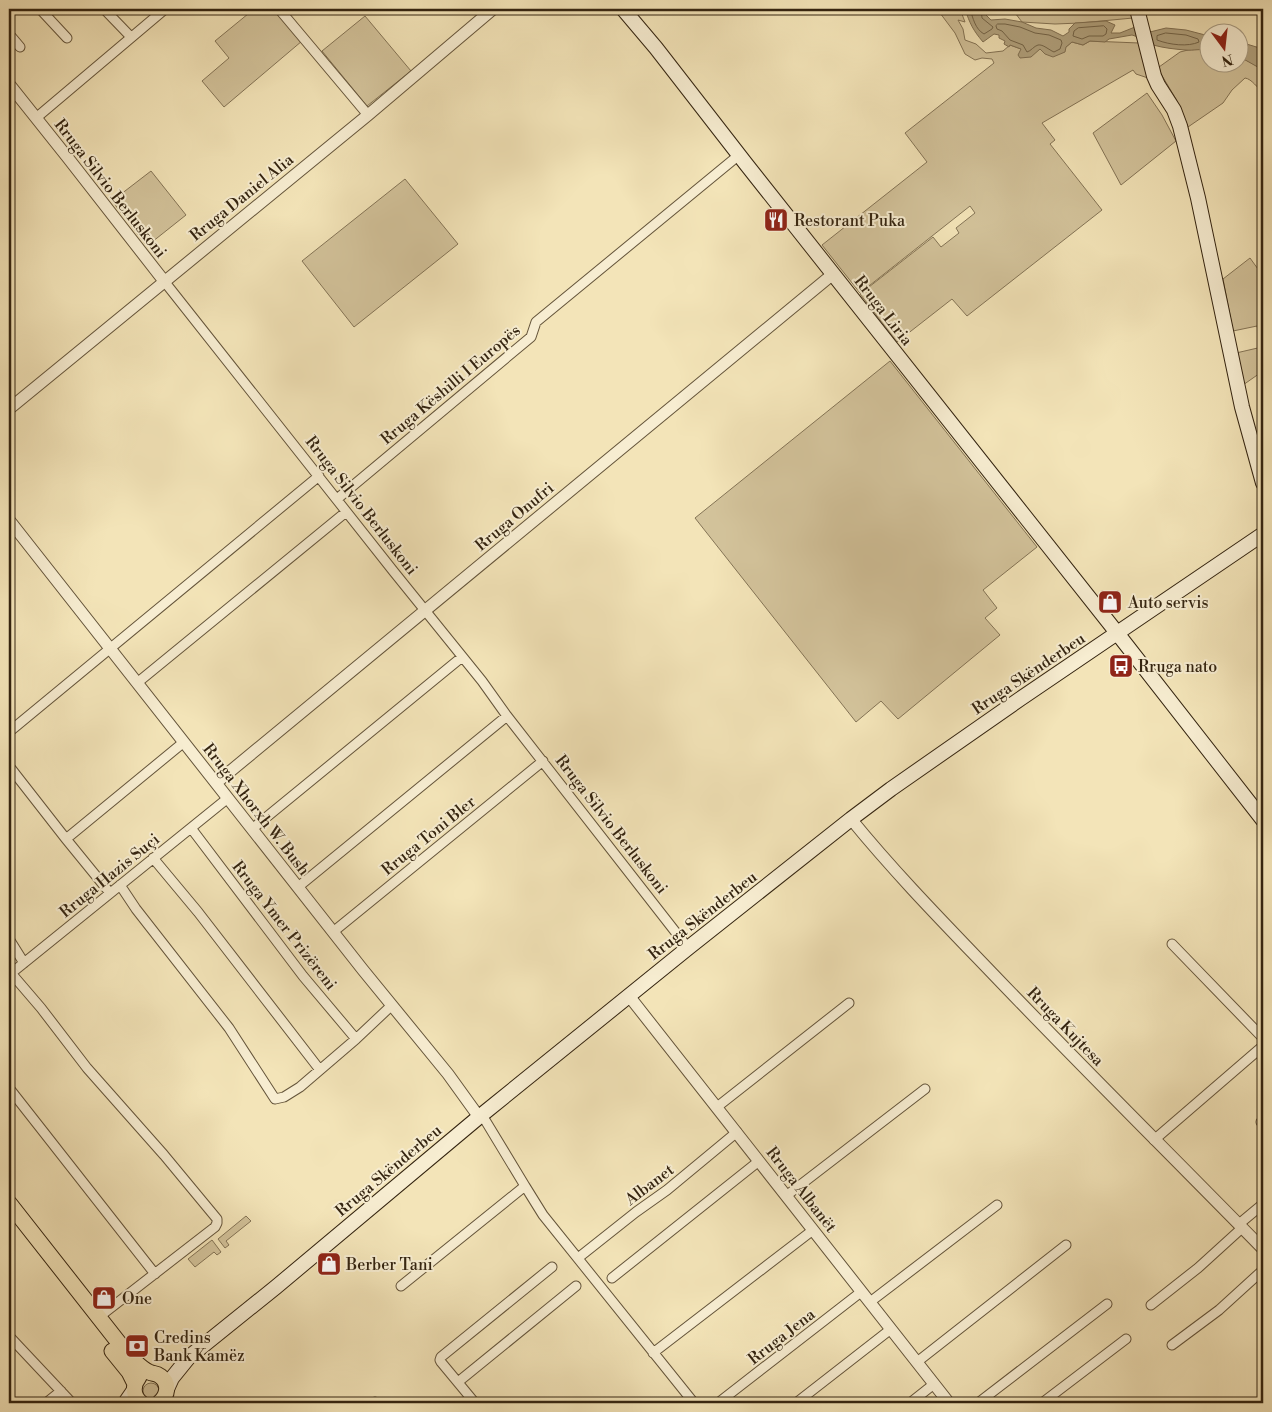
<svg xmlns="http://www.w3.org/2000/svg" width="1272" height="1412" font-family="'Libre Bodoni',serif">
  <style>
    .green { fill: #d3c39b; stroke: #847456 }
    .water { fill: #b2a37f; stroke: #807053 }
    .lines { fill: none; stroke-linecap: round; stroke-linejoin: round }
    .shore { stroke: #736448; stroke-width: 1 }
    .minor-casing { stroke: #64543a; stroke-width: 11 }
    .tertiary-casing { stroke: #64543a; stroke-width: 13 }
    .secondary-casing { stroke: #342410; stroke-width: 16 }
    .primary-casing { stroke: #342410; stroke-width: 17 }
    .minor { stroke: #f7edd1; stroke-width: 9 }
    .tertiary { stroke: #f7edd1; stroke-width: 11 }
    .secondary { stroke: #f7edd1; stroke-width: 14 }
    .primary { stroke: #f3e4b8; stroke-width: 15 }
    .labels { text-anchor: middle; stroke-width: 4; stroke-linejoin: round; paint-order: stroke }
    .street-label { font-size: 16px; fill: #342410; stroke: #f7edd1 }
    .poi-label { font-size: 16px; fill: #342410; stroke: #f7edd1; text-anchor: start }
  </style>
  <rect width="100%" height="100%" fill="#f3e4b8"/>
  <filter id="stains"><feTurbulence type="fractalNoise" baseFrequency=".004" numOctaves="4"/><feColorMatrix values="0 0 0 0 .2 0 0 0 0 .09 0 0 0 0 .02 0 0 0 .5 -.17"/></filter>
  <radialGradient id="worn" r=".72"><stop offset=".6" stop-color="#630" stop-opacity="0"/><stop offset="1" stop-color="#630" stop-opacity=".3"/></radialGradient>
  <path class="green" d="M254,9H275L302,41L224,107L202,81L229,58L215,41Z
    M937,9H960L965,22L958,20L963,29L965,40L976,44L986,53L1003,51L1010,45L1021,49H1040L1066,47L1072,42L1083,45L1090,41L1139,43L1148,78L1136,74L1133,70L1042,123L1055,140L1050,144L1102,210L967,316L952,299L897,342L860,294L933,237L941,247L959,233L956,228L975,213L970,206L860,293L822,245L927,162L905,133L994,63L992,59L982,58L975,60L965,54L955,33Z
    M1012,9H1131L1133,18L1080,23L1055,24L1022,22Z
    M365,16L411,71L367,106L322,51Z
    M1196,48L1209,51L1210,62H1240V57L1263,69V92C1257,88 1252,79 1245,78L1232,90L1223,103L1188,127L1176,99L1161,74L1159,67L1180,52Z
    M1147,93L1162,115L1176,141L1121,185L1093,133Z
    M151,171L186,215L147,246L112,201Z
    M405,179L458,244L354,327L302,261Z
    M1250,258L1263,276V371L1243,385L1236,353L1262,347L1257,326L1233,331L1223,279Z
    M890,361L1037,547L983,590L997,608L985,618L1000,635L898,719L881,701L856,722L695,518Z
    M246,1216L251,1221L226,1241L229,1245L225,1248L218,1239Z
    M212,1240L221,1252L217,1255L214,1252L195,1267L188,1259Z
    M143 1391a8 8 0 1 1 16 0a8 8 0 1 1-16 0Z"/>
  <path class="water" d="M965,9H985L986,15L991,20L1005,19L1022,22L1036,28L1051,30L1063,36L1069,32V29L1075,23L1106,21L1115,25L1111,33H1120L1135,27L1138,37L1132,35L1109,39L1105,42L1090,41L1083,45L1072,42L1066,47L1065,52L1053,57L1045,54L1040,49L1031,57L1020,58L1018,55L1021,49L1010,45L1009,47L1004,44L1005,41L999,38V35L994,34L983,42C973,30 970,24 965,9Z
    M1166,28L1186,30L1209,36V51C1200,48 1194,51 1185,50C1174,49 1164,48 1153,45L1150,32Z
    M1240,42L1263,49V70L1240,57Z"/>
  <g class="lines">
    <path class="shore" d="M970,9C973,18 975,29 984,34L992,29L993,27L982,18L981,9
      M998,24H1005L1020,27L1035,33L1049,35L1061,40L1062,43L1060,49L1054,52C1049,50 1043,44 1038,45C1034,46 1031,51 1027,52L1023,45L1010,40L1002,31L997,29L996,26Z
      M1104,26L1107,29L1106,34L1103,36H1089L1082,39L1073,36L1074,31L1078,28Z
      M1166,33L1186,35L1198,39L1199,42C1188,47 1170,45 1157,40V36Z"/>
    <defs>
      <path id="minor" d="M40,9L67,38
        M104,9L131,37
        M279,9L368,115
        M9,34L20,47
        M36,118L165,9
        M164,281L394,572L482,681L507,716L688,948
        M337,499L531,337L536,322L739,155
        M137,683L346,512
        M9,732L319,476
        M9,766L66,839L110,893
        M191,828L303,976L356,1039
        M252,829L462,657
        M66,839L184,742
        M153,858L198,912L320,1070
        M120,885L136,909L229,1028L275,1099L284,1097L300,1087L356,1039L391,1006
        M298,887L507,716
        M333,932L543,761
        M9,939L24,963
        M1172,944L1263,1038
        M11,973L41,1008L87,1068L164,1155L217,1219V1223L215,1227L99,1317
        M9,975L228,798
        M9,1088L155,1274
        M717,1107L849,1003
        M1261,1122L1263,1120
        M1154,1140L1263,1046
        M525,1186L543,1215L694,1403
        M786,1196L925,1089
        M1239,1224L1263,1204
        M578,1258L636,1212L667,1190L737,1132
        M612,1278L759,1161
        M401,1286L525,1186L482,1115
        M870,1302L997,1205
        M1151,1305L1198,1268L1242,1228
        M9,1336L72,1403
        M1172,1345L1219,1310L1263,1270
        M653,1353L813,1230
        M917,1362L1066,1245
        M458,1382L576,1286
        M375,1402V1403
        M46,1403L61,1391
        M475,1403L441,1362L440,1360L441,1357L552,1267
        M718,1403L861,1292
        M796,1403L891,1329
        M910,1403L934,1384
        M978,1403L1107,1304
        M1042,1403L1126,1339"/>
      <path id="tertiary" d="M9,84L68,158L164,281
        M9,409L368,115L493,9
        M9,520L363,970L448,1074L479,1117
        M216,783L833,274
        M851,819C895,873 944,923 992,973C1081,1066 1173,1157 1263,1249
        M629,996L949,1403"/>
      <path id="secondary" d="M623,9L656,48L746,164L1110,624L1263,820
        M1137,9L1154,76L1158,85L1174,110L1180,126L1198,198L1242,407L1263,483
        M167,1389L172,1378L189,1357L276,1287L479,1117L688,948L851,819L891,789L1020,699L1263,534
        M125,1403L134,1390"/>
      <path id="primary" d="M9,1203L130,1357C136,1362 142,1369 149,1372C153,1374 156,1373 160,1376C170,1383 168,1396 159,1403
        M112,1351L129,1372L135,1384
        M139,1377C132,1386 133,1396 141,1403"/>
    </defs>
    <use href="#minor" class="minor-casing"/>
    <use href="#tertiary" class="tertiary-casing"/>
    <use href="#secondary" class="secondary-casing"/>
    <use href="#primary" class="primary-casing"/>
    <use href="#minor" class="minor"/>
    <use href="#tertiary" class="tertiary"/>
    <use href="#secondary" class="secondary"/>
    <use href="#primary" class="primary"/>
  </g>
  <defs>
    <symbol id="restaurant-square" viewBox="-11 -11 22 22"><rect x="-9" y="-9" width="18" height="18" rx="4" fill="#8f2418" stroke="#f7edd1"/><path d="M-5-6h1v4h1v-4h1v4h1v-4h1v5L-1.5 .5V6h-2V.5L-5-1ZM5-6V6H3V1.5H1.5Q1.5-4 5-6Z" fill="#fff"/></symbol>
    <symbol id="shop-square" viewBox="-11 -11 22 22"><rect x="-9" y="-9" width="18" height="18" rx="4" fill="#8f2418" stroke="#f7edd1"/><path d="M-5-2.5h2.3a2.7 3.5 0 0 1 5.4 0H5L5.5 6h-11ZM-1.5-2.5h3a1.5 2.3 0 0 0-3 0Z" fill="#fff"/></symbol>
    <symbol id="bus-square" viewBox="-11 -11 22 22"><rect x="-9" y="-9" width="18" height="18" rx="4" fill="#8f2418" stroke="#f7edd1"/><path d="M-5-6H5V4H4V6H2V4H-2V6H-4V4H-5ZM-3.5-4V0h7V-4ZM-3.5 1.2v1.5H-2V1.2ZM2 1.2v1.5H3.5V1.2Z" fill="#fff"/></symbol>
    <symbol id="bank-square" viewBox="-11 -11 22 22"><rect x="-9" y="-9" width="18" height="18" rx="4" fill="#8f2418" stroke="#f7edd1"/><path d="M-6-4H6V4H-6ZM0-2.3a2.3 2.3 0 1 0 0 4.6a2.3 2.3 0 1 0 0-4.6Z" fill="#fff"/></symbol>
  </defs>
  <g fill-rule="evenodd">
    <use href="#restaurant-square" x="762" y="206" width="28" height="28"/>
    <use href="#shop-square" x="1096" y="588" width="28" height="28"/>
    <use href="#bus-square" x="1107" y="652" width="28" height="28"/>
    <use href="#shop-square" x="315" y="1250" width="28" height="28"/>
    <use href="#shop-square" x="90" y="1284" width="28" height="28"/>
    <use href="#bank-square" x="123" y="1332" width="28" height="28"/>
  </g>
  <g class="labels">
    <g class="street-label">
      <text transform="translate(111 188) rotate(52)" y="6">Rruga Silvio Berluskoni</text>
      <text transform="translate(241 197) rotate(-39)" y="6">Rruga Daniel Alia</text>
      <text transform="translate(884 310) rotate(52)" y="6">Rruga Liria</text>
      <text transform="translate(450 384) rotate(-40)" y="6">Rruga Këshilli I Europës</text>
      <text transform="translate(362 505) rotate(52)" y="6">Rruga Silvio Berluskoni</text>
      <text transform="translate(514 516) rotate(-40)" y="6">Rruga Onufri</text>
      <text transform="translate(1028 673) rotate(-34)" y="6">Rruga Skënderbeu</text>
      <text transform="translate(257 809) rotate(52)" y="6">Rruga Xhorxh W. Bush</text>
      <text transform="translate(612 824) rotate(52)" y="6">Rruga Silvio Berluskoni</text>
      <text transform="translate(428 835) rotate(-39)" y="6">Rruga Toni Bler</text>
      <text transform="translate(109 875) rotate(-39)" y="6">Rruga Hazis Suçi</text>
      <text transform="translate(702 915) rotate(-38)" y="6">Rruga Skënderbeu</text>
      <text transform="translate(285 925) rotate(52)" y="6">Rruga Ymer Prizëreni</text>
      <text transform="translate(1066 1026) rotate(46)" y="6">Rruga Kujtesa</text>
      <text transform="translate(388 1170) rotate(-40)" y="6">Rruga Skënderbeu</text>
      <text transform="translate(649 1184) rotate(-37)" y="6">Albanet</text>
      <text transform="translate(802 1189) rotate(52)" y="6">Rruga Albanët</text>
      <text transform="translate(781 1336) rotate(-38)" y="6">Rruga Jena</text>
    </g>
    <g class="poi-label">
      <text x="794" y="226">Restorant Puka</text>
      <text x="1128" y="608">Auto servis</text>
      <text x="1138" y="672">Rruga nato</text>
      <text x="346" y="1270">Berber Tani</text>
      <text x="122" y="1304">One</text>
      <text x="154" y="1343">Credins<tspan x="154" dy="18">Bank Kamëz</tspan></text>
    </g>
  </g>
  <rect width="1272" height="1412" fill="none" stroke="#f3e4b8" stroke-width="30"/>
  <rect x="10" y="10" width="1252" height="1392" fill="none" stroke="#342410" stroke-width="2.5"/>
  <rect x="15" y="15" width="1242" height="1382" fill="none" stroke="#342410"/>
  <g transform="translate(1224 48) rotate(165)"><circle r="24" fill="#f7edd1" stroke="#a99d84"/>
  <path d="M0-4L9 19L0 12L-9 19Z" fill="#8f2418"/>
  <text y="-8" font-size="14" font-weight="bold" text-anchor="middle" fill="#342410">N</text>
  </g>
  <rect width="100%" height="100%" filter="url(#stains)"/>
  <rect width="100%" height="100%" fill="url(#worn)"/>
</svg>
